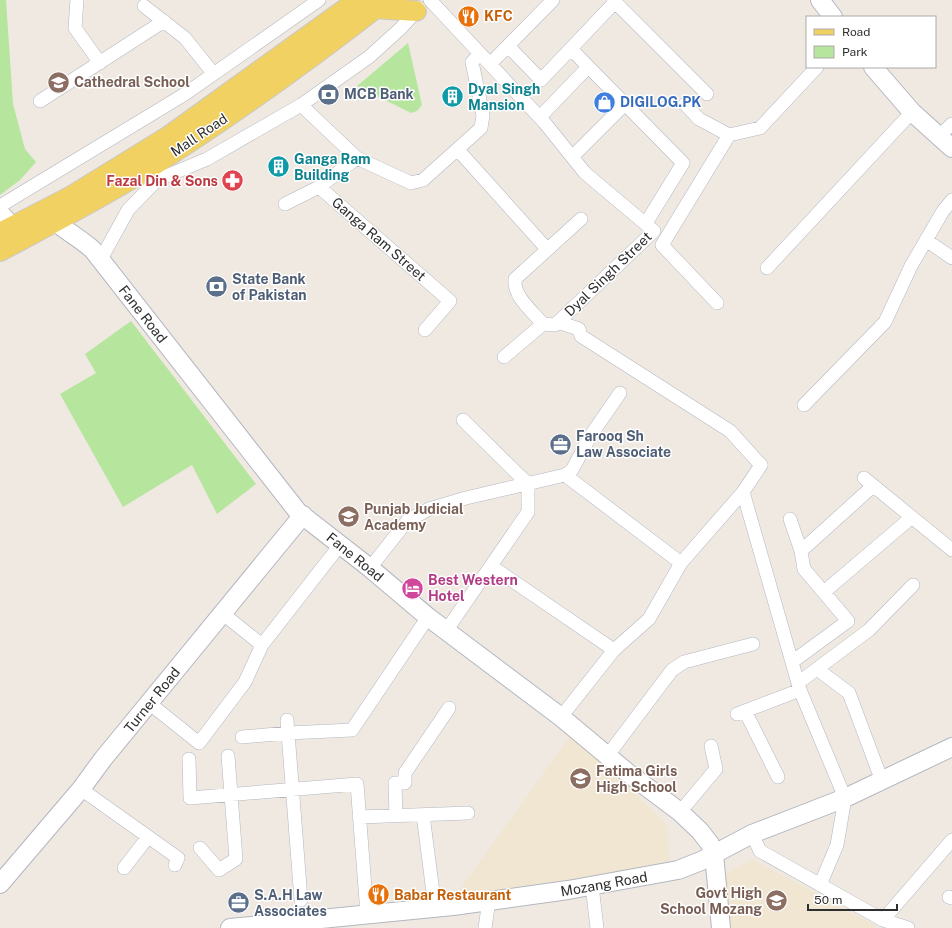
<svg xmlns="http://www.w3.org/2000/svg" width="952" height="928" font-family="'Public Sans',sans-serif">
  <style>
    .education { fill: #f0e6d1 }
    .green { fill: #b6e59e }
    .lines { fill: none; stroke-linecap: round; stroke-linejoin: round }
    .street-casing { stroke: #b4b7c1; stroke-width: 14 }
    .secondary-casing { stroke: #b4b7c1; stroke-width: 20 }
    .primary-casing { stroke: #c9c9c9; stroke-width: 22 }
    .street { stroke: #fff; stroke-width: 13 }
    .secondary { stroke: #fff; stroke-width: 18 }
    .primary { stroke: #f2d163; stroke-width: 20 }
    .labels { text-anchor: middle; stroke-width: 3; stroke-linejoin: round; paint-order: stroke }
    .food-label { font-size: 14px; font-weight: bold; fill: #c56008; stroke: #fff; text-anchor: start }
    .education-label { font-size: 14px; font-weight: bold; fill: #785e54; stroke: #fff; text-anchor: start }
    .culture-label { font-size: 14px; font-weight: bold; fill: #0d838f; stroke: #fff; text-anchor: start }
    .service-label { font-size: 14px; font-weight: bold; fill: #4e5e75; stroke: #fff; text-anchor: start }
    .shop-label { font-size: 14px; font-weight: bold; fill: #366cbe; stroke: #fff; text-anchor: start }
    .street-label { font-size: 14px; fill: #2e2e2e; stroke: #fff }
    .health-label { font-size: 14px; font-weight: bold; fill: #be3a42; stroke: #fff; text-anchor: end }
    .hotel-label { font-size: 14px; font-weight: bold; fill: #b23c85; stroke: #fff; text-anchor: start }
  </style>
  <rect width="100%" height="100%" fill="#efe9e1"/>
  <path class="education" d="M573,732L668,826L669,864L451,902Z
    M752,859L875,925V928H729L722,876Z"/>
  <path class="green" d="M0,0H6L13,104L25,149L36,162L20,180L0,195Z
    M408,43L422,105L417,111L411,113L357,86Z
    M131,321L256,484L217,514L192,465L123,507L60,394L96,373L85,354Z"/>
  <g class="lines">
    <defs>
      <path id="street" d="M77,0L75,28L100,63
        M430,0L544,122L585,173L654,231L555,325L543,324C532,311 513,296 515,279L581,219
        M615,2L707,94
        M144,6L185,38L213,73
        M508,46L541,80L615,2L613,0
        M571,49L683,163L646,223
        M490,64L553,0
        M40,101L164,21
        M685,104L699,119L729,135
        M301,105L357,158L319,187L450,301L425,330
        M540,117L588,67
        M939,136L952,124
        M458,150L547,249
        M572,157L625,104
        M357,158L411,183L423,180L481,128L483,115L472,62L480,54
        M285,204L319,187
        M0,206L185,94L319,0
        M926,240L952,258
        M101,259L128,210L157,180L207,159L301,105L369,57L401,28L419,8
        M767,268L912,112
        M717,303L662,245L729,135L760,128L817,67
        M558,322L579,329L581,336L730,431L761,465L743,492L681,563L649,619L614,650L561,717
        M504,357L543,324
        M804,405L885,322L911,266L943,211L952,200
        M565,475L681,563
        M864,478L952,550
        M743,492L800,690L845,798L837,845L820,885
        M790,519L801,551L804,569L848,621L792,662
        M801,551L873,486
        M491,566L614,650
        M370,568L407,521L429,509L466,498L565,475L572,470L591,435L620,393
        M824,592L912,517
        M222,613L262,645
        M446,631L528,512V484L463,420
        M817,669L849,693L882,781
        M798,683L869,630L913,585
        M149,703L199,743L245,682L262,645L340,545
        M745,711L778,777
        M737,714L800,690
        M287,720L301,900
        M242,737L288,733L352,730L428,617
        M608,755L672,670L684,662L753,644
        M189,759L190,798L357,784L367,914
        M81,789L178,858L175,865
        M680,812L716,769L711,746
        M423,815L435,908
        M396,816L395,783H405V773L449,708
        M359,817L468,813
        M752,834L760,851L883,920L908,928
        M200,848L219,870L236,859L228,756
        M124,868L148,837
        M592,886L597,928
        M949,897L952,898
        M883,920L952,840
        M485,928L489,900"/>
      <path id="secondary" d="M820,0L833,17
        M873,67L912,112L952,148
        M47,211C58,228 78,236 93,250L298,512L370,568L428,617L561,717L628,773L680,812L700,831L710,844L714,854L721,928
        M0,213L7,221L17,241
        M0,884L81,789L103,759L303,515
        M230,928L453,906L568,890L678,870L701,861L752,834L845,798L952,747"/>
      <path id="primary" d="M375,8L416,11
        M0,233L70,197L169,136L358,0
        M0,251C49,225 99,199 146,170C229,118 309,60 386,0"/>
    </defs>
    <use href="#street" class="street-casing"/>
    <use href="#secondary" class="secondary-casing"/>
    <use href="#primary" class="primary-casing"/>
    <use href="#street" class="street"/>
    <use href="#secondary" class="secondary"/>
    <use href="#primary" class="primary"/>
  </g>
  <defs>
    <symbol id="restaurant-disc" viewBox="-11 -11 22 22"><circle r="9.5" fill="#e8710a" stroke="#fff"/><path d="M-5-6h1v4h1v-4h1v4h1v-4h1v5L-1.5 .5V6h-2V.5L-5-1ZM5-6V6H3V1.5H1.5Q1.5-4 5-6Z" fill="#fff"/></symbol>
    <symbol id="school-disc" viewBox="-11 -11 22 22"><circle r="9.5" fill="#8d6e63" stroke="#fff"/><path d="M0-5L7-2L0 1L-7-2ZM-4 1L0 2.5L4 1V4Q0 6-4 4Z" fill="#fff"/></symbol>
    <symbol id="bank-disc" viewBox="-11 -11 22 22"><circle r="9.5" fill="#5c6f8a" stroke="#fff"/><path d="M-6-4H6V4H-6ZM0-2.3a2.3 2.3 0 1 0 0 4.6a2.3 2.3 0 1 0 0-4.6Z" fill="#fff"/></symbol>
    <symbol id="building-disc" viewBox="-11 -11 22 22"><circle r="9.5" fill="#0f9aa8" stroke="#fff"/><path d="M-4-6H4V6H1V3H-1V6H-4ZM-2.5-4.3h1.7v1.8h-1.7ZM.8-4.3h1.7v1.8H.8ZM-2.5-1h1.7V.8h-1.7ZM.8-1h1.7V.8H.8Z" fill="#fff"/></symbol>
    <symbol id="shop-disc" viewBox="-11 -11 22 22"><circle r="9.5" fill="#3f7fe0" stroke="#fff"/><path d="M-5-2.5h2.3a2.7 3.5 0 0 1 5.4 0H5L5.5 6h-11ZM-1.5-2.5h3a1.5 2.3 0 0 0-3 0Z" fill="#fff"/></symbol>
    <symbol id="pharmacy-disc" viewBox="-11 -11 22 22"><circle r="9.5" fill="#e0444e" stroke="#fff"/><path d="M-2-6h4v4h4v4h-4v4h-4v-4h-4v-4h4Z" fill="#fff"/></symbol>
    <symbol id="office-disc" viewBox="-11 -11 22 22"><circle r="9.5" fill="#5c6f8a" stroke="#fff"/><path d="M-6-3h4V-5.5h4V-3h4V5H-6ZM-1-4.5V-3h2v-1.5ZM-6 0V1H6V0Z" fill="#fff"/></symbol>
    <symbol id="university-disc" viewBox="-11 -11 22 22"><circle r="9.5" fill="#8d6e63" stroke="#fff"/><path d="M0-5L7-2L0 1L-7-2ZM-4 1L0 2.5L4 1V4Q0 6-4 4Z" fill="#fff"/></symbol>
    <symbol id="hotel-disc" viewBox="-11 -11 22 22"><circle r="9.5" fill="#d1479c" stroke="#fff"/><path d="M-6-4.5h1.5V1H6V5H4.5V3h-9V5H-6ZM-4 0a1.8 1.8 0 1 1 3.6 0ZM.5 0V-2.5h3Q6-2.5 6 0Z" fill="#fff"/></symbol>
  </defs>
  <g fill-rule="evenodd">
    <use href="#restaurant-disc" x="456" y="4" width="25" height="25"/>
    <use href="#school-disc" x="46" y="70" width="25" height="25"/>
    <use href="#bank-disc" x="316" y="82" width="25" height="25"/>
    <use href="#building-disc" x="440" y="84" width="25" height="25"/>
    <use href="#shop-disc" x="592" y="90" width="25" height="25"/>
    <use href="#building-disc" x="266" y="154" width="25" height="25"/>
    <use href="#pharmacy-disc" x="220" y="168" width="25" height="25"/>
    <use href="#bank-disc" x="204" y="274" width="25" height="25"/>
    <use href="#office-disc" x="548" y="432" width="25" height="25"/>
    <use href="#university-disc" x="336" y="504" width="25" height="25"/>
    <use href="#hotel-disc" x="400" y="576" width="25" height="25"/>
    <use href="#school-disc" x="568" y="766" width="25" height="25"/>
    <use href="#restaurant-disc" x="366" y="882" width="25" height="25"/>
    <use href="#school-disc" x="764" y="888" width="25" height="25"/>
    <use href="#office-disc" x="226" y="890" width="25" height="25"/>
  </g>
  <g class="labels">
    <g class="food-label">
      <text x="484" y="21">KFC</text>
      <text x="394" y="900">Babar Restaurant</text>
    </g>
    <g class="education-label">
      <text x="74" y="87">Cathedral School</text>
      <text x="364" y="514">Punjab Judicial<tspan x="364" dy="16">Academy</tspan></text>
      <text x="596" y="776">Fatima Girls<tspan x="596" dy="16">High School</tspan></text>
      <text x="762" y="898" text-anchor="end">Govt High<tspan x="762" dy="16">School Mozang</tspan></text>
    </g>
    <g class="culture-label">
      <text x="468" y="94">Dyal Singh<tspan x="468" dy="16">Mansion</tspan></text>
      <text x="294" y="164">Ganga Ram<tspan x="294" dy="16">Building</tspan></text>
    </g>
    <g class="service-label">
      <text x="344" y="99">MCB Bank</text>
      <text x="232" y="284">State Bank<tspan x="232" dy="16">of Pakistan</tspan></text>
      <text x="576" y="441">Farooq Sh<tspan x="576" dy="16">Law Associate</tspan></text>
      <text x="254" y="900">S.A.H Law<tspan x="254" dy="16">Associates</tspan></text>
    </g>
    <g class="shop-label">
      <text x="620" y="107">DIGILOG.PK</text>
    </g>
    <g class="street-label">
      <text transform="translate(199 135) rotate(-34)" y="5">Mall Road</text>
      <text transform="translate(379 239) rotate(41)" y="5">Ganga Ram Street</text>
      <text transform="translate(608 274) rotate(-44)" y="5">Dyal Singh Street</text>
      <text transform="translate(143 314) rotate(52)" y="5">Fane Road</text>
      <text transform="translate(355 557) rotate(39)" y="5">Fane Road</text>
      <text transform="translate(152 700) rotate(-51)" y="5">Turner Road</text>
      <text transform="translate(604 884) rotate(-10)" y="5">Mozang Road</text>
    </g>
    <g class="health-label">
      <text x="218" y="186">Fazal Din &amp; Sons</text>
    </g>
    <g class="hotel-label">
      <text x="428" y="585">Best Western<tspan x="428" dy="16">Hotel</tspan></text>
    </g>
  </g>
  <rect x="806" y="16" width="130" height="52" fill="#ffffff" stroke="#ababab"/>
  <rect x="814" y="29" width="20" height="6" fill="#f2d163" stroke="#ababab"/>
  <text x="842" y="36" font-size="12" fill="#2e2e2e">Road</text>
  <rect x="814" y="46" width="20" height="12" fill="#b6e59e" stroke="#ababab"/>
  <text x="842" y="56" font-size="12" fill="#2e2e2e">Park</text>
  <path d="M808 904v6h89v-6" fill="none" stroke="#2e2e2e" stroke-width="2"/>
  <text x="814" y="904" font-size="12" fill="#2e2e2e" stroke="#ffffff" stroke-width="3" paint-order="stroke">50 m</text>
</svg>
